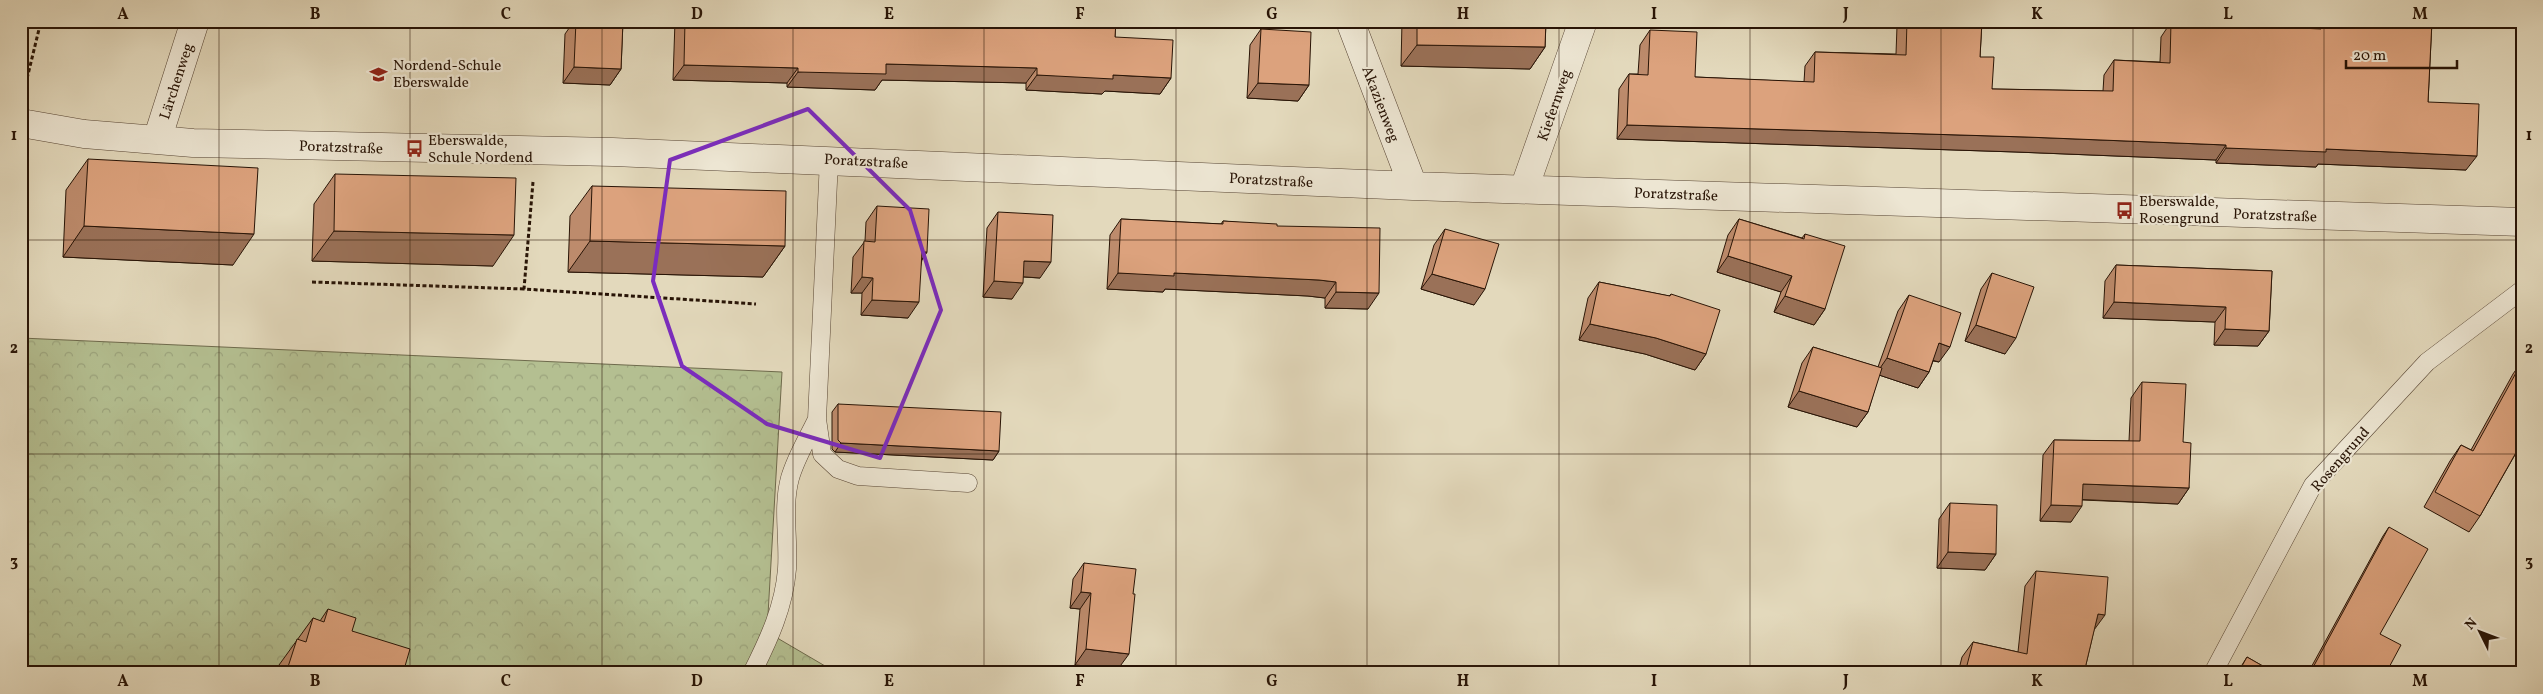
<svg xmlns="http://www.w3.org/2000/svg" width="2543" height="694" font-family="Vollkorn,serif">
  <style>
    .forest { fill: url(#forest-crowns); stroke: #6e6a4c }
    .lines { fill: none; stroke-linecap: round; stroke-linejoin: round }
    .lane-casing { stroke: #574534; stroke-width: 19 }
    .street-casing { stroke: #574534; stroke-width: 29 }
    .path { stroke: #281406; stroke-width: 3; stroke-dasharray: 4 2.5; stroke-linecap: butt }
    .lane { stroke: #ede6d3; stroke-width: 18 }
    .street { stroke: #ede6d3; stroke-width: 28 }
    .wall { fill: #bd8b6c; stroke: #281406 }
    .shaded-wall { fill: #9a7158; stroke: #281406 }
    .building { fill: #dca27d; stroke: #281406 }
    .marked { fill: none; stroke: #7b2cbf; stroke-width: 4; stroke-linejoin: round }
    .grid { fill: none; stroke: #281406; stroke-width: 1; stroke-opacity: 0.55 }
    .labels { text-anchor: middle; stroke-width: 4.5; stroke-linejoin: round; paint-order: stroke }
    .poi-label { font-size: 15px; fill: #281406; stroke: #ede6d3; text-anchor: start }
    .street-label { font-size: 15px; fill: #281406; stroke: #ede6d3 }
    .neatline { fill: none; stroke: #281406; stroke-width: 2 }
    .grid-label { font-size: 16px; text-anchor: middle; font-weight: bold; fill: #281406 }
  </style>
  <defs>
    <pattern id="forest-crowns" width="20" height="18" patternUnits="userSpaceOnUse" patternTransform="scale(1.25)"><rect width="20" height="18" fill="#b4bf91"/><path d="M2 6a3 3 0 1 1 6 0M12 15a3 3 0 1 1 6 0" fill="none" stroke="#9ba37c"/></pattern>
  </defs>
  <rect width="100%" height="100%" fill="#e3d9bc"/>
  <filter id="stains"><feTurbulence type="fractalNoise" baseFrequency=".004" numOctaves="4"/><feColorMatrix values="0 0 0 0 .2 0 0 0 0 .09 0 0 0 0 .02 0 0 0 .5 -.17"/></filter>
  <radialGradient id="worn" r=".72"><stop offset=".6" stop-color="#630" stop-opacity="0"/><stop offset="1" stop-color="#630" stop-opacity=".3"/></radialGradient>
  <path class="forest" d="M21,338L782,372L767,632L837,673H21Z"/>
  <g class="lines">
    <defs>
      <path id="lane" d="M829,160L817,419L822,454L838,469L858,476L968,483
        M752,673C769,639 784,607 787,569C789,539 782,507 790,478C796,457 808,438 817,419
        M2213,673L2313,485L2427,362L2522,290"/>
      <path id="street" d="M1350,21L1413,186
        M21,123L84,134L193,143L613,152L1413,186L2522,222
        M157,140L195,21
        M1524,189L1583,21"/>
    </defs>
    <use href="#lane" class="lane-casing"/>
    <use href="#street" class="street-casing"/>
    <path class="path" d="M24,91L41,21
      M533,182L524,289L756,304
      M312,282L524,289"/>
    <use href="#lane" class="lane"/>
    <use href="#street" class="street"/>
  </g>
  <path class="wall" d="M574,21H623L621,69L610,85L563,83L565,34Z
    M675,21H1116L1115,37L1171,78L1160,94L1105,91L1102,94L1026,90V83L882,80L875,90L787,87V83L673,80Z
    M1402,21H1546L1545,47L1530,69L1401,66Z
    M1900,21H1982L1980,57L1992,89L2103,91L2104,75L2114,60L2160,62L2161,37L2171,22L2318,29L2321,25L2393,27L2394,21H2432L2428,102L2466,170L2318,164L2316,167L2216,163V160L2016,152L1617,139L1619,89L1629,74H1638L1640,45L1650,30L1695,77L1804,82L1805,66L1815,52L1896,54L1897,26Z
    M1261,29L1309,85L1298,101L1247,98L1250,45Z
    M88,159L233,265L63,257L66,190Z
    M335,174L493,266L312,261L314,204Z
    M592,186L785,246L763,277L568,272L570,216Z
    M877,206L927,252L922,260L908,318L861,315L862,293H851L853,257L865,241L866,222Z
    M998,212L1040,278L1023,277L1012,299L983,297L987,228Z
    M1121,219L1221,224L1223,221L1277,226L1368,309L1325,308V298L1308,296L1165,289L1163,292L1107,289L1110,235Z
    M1739,219L1802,238L1805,234L1825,309L1814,325L1774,312L1781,292L1717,272L1728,235Z
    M1445,229L1474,305L1421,289L1434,245Z
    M2116,265L2272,271L2269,331L2258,346L2214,345L2215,322L2103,318L2105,281Z
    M1992,273L2005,354L1965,341L1981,289Z
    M1599,282L1669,296L1671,294L1706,354L1695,370L1645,354L1579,340L1588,298Z
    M1909,295L1939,362L1933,361L1929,372L1918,388L1879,375L1868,412L1857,427L1788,407L1802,363L1813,347L1878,367L1898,311Z
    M2522,361V447L2520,446L2480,516L2469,532L2424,507L2450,461L2461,445L2471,450L2513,374Z
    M2142,382L2183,442L2189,488L2178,504L2082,500L2071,522L2040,521L2043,455L2054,440L2129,441L2131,398Z
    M838,404L999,451L993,460L835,452L832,449V412Z
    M1950,503L1996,554L1985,570L1937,568L1939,519Z
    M2389,527L2380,634L2386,673H2308L2383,536Z
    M1084,563L1133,594L1118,669L1075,665L1080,609L1070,608L1073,579Z
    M2036,571L2094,630L2084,673H1958L1962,657L1973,642L2018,652L2025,586Z
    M328,609L352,631L403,673H277L279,665L313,618L320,621Z
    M2247,657L2275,673H2237Z"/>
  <path class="shaded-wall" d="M1417,45L1545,47L1530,69L1401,66Z
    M886,64L1037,68L1026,83L882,80L875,90L787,87L798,72Z
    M684,65L798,68L787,83L673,80Z
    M574,67L621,69L610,85L563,83Z
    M1037,75H1113L1171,78L1160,94L1105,91L1102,94L1026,90Z
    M1258,83L1309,85L1298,101L1247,98Z
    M1627,125L2026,137L2226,145L2216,160L2016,152L1617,139Z
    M2226,148L2326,149L2477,156L2466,170L2318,164L2316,167L2216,163Z
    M84,226L254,234L233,265L63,257Z
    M334,231L514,235L493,266L312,261Z
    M590,241L785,246L763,277L568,272Z
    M922,252H927L916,268Z
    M1728,256L1792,276L1781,292L1717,272Z
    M1024,261L1051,262L1040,278L1013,276Z
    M1118,273H1174L1319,280L1336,282L1325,298L1308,296L1165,289L1163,292L1107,289Z
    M1432,274L1485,289L1474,305L1421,289Z
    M862,277L873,278L862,293H851Z
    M994,281L1023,283L1012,299L983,297Z
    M1336,292L1379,293L1368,309L1325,308Z
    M1785,296L1825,309L1814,325L1774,312Z
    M872,300L919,302L908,318L861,315Z
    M2114,302L2226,307L2215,322L2103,318Z
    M1590,324L1656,338L1706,354L1695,370L1645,354L1579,340Z
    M1976,325L2016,338L2005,354L1965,341Z
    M2225,329L2269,331L2258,346L2214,345Z
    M1939,343L1950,347L1939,362L1928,359Z
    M1887,358L1929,372L1918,388L1876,374Z
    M1799,391L1868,412L1857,427L1788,407Z
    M841,443L999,451L993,460L835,452Z
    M2083,484L2189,488L2178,504L2072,499Z
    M2051,505L2082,506L2071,522L2040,521Z
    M1948,552L1996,554L1985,570L1937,568Z
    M1081,592L1091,593L1080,609L1070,608Z
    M2098,614L2105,615L2094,630Z
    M1086,649L1129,654L1118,669L1075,665Z
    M287,670L297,673H285Z"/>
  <path class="building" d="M576,21H623L621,69L574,67Z
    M685,21H1116L1115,37L1173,40L1171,78L1113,75V79L1037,75V68L886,64V74L798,72V68L684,65Z
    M1417,21H1546L1545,47L1417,45Z
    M1907,21H1982L1980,57H1994L1992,89L2113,91L2114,60L2170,63L2171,22L2321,29V25L2403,28V21H2432L2428,102L2479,104L2477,156L2326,149V152L2226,148V145L2026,137L1627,125L1629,74L1648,75L1650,30L1697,32L1695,77L1814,82L1815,52L1906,55Z
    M1261,29L1311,32L1309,85L1258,83Z
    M88,159L258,168L254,234L84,226Z
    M335,174L516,178L514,235L334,231Z
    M592,186L786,191L785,246L590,241Z
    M877,206L929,209L927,252H922L919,302L872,300L873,278L862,277L864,241L875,242Z
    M998,212L1053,215L1051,262L1024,261L1023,283L994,281Z
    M1121,219L1223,224V221L1277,224V226L1380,228L1379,293L1336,292V282L1319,280L1174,273V276L1118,273Z
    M1739,219L1804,239L1805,234L1845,246L1825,309L1785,296L1792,276L1728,256Z
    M1445,229L1499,244L1485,289L1432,274Z
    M2116,265L2272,271L2269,331L2225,329L2226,307L2114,302Z
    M1992,273L2034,287L2016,338L1976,325Z
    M1599,282L1670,296L1671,294L1720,310L1706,354L1656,338L1590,324Z
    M1909,295L1961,313L1950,347L1939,343L1929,372L1887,358Z
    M1813,347L1882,368L1868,412L1799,391Z
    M2522,362V442L2480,516L2435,492L2461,445L2473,451Z
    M2142,382L2186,384L2183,442L2191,443L2189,488L2083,484L2082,506L2051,505L2054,440L2140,441Z
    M838,404L1001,412L999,451L841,443L838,440Z
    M1950,503L1997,505L1996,554L1948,552Z
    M2389,527L2428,549L2380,634L2401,645L2386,673H2310Z
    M1084,563L1136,569L1133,594H1135L1129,654L1086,649L1091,593L1081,592Z
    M2036,571L2108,577L2105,615L2098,614L2084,673H1965L1973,642L2027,654Z
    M328,609L356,618L352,631L410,649L403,673H297L287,670L297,639L306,642L313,618L324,622Z
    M2247,657L2275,673H2238Z"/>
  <path class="marked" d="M808,109L910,210L941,310L880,458L767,424L682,366L653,281L670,160Z"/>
  <path class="grid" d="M219,21V673M410,21V673M602,21V673M793,21V673M984,21V673M1176,21V673M1367,21V673M1559,21V673M1750,21V673M1941,21V673M2133,21V673M2324,21V673M21,240H2522M21,454H2522"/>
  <defs>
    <symbol id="school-bare" viewBox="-9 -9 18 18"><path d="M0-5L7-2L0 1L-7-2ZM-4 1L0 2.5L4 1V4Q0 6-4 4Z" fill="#8f2418" stroke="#ede6d3" stroke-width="2.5" paint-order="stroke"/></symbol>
    <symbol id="bus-bare" viewBox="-9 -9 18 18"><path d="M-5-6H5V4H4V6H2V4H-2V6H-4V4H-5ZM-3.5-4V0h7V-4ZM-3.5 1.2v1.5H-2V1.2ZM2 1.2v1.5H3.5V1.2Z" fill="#8f2418" stroke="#ede6d3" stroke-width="2.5" paint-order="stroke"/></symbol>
  </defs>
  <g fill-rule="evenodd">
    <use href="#school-bare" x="366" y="62" width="25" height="25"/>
    <use href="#bus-bare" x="402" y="136" width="25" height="25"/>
    <use href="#bus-bare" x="2112" y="198" width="25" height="25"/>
  </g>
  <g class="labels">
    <g class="poi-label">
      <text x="393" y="70">Nordend-Schule<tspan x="393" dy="17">Eberswalde</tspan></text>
      <text x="428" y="145">Eberswalde,<tspan x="428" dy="17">Schule Nordend</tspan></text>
      <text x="2139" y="206">Eberswalde,<tspan x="2139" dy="17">Rosengrund</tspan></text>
    </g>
    <g class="street-label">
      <text transform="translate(176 81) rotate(-72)" y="5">Lärchenweg</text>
      <text transform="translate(1381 104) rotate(69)" y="5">Akazienweg</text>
      <text transform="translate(1554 105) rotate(-71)" y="5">Kiefernweg</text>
      <text transform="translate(341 147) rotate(2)" y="5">Poratzstraße</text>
      <text transform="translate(866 161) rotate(3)" y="5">Poratzstraße</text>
      <text transform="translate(1271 180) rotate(3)" y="5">Poratzstraße</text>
      <text transform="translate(1676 194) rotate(2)" y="5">Poratzstraße</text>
      <text transform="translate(2275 215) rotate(2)" y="5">Poratzstraße</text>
      <text transform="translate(2340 459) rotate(-49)" y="5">Rosengrund</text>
    </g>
  </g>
  <rect width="2543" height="694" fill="none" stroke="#e3d9bc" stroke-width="55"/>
  <g transform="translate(2480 632) rotate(312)" stroke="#ede6d3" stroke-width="4" paint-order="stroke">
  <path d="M0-4L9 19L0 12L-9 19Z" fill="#281406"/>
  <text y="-8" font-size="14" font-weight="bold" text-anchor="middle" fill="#281406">N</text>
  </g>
  <path d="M2346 60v8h111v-8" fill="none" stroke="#281406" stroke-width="2.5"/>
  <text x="2353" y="60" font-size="15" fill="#281406" stroke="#ede6d3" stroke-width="4" paint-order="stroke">20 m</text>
  <rect x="28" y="28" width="2488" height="638" class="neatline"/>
  <g class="grid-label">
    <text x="123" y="19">A</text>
    <text x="315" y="19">B</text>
    <text x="506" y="19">C</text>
    <text x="697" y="19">D</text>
    <text x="889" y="19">E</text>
    <text x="1080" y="19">F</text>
    <text x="1272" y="19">G</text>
    <text x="1463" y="19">H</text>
    <text x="1654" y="19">I</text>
    <text x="1846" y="19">J</text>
    <text x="2037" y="19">K</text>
    <text x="2228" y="19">L</text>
    <text x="2420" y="19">M</text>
    <text x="14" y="140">1</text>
    <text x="2529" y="140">1</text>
    <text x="14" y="353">2</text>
    <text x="2529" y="353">2</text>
    <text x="14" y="566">3</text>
    <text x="2529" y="566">3</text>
    <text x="123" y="686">A</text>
    <text x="315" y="686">B</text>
    <text x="506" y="686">C</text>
    <text x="697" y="686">D</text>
    <text x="889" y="686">E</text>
    <text x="1080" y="686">F</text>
    <text x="1272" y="686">G</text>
    <text x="1463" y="686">H</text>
    <text x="1654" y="686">I</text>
    <text x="1846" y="686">J</text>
    <text x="2037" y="686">K</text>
    <text x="2228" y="686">L</text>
    <text x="2420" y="686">M</text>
  </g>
  <rect width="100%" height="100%" filter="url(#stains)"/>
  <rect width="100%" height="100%" fill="url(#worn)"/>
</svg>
